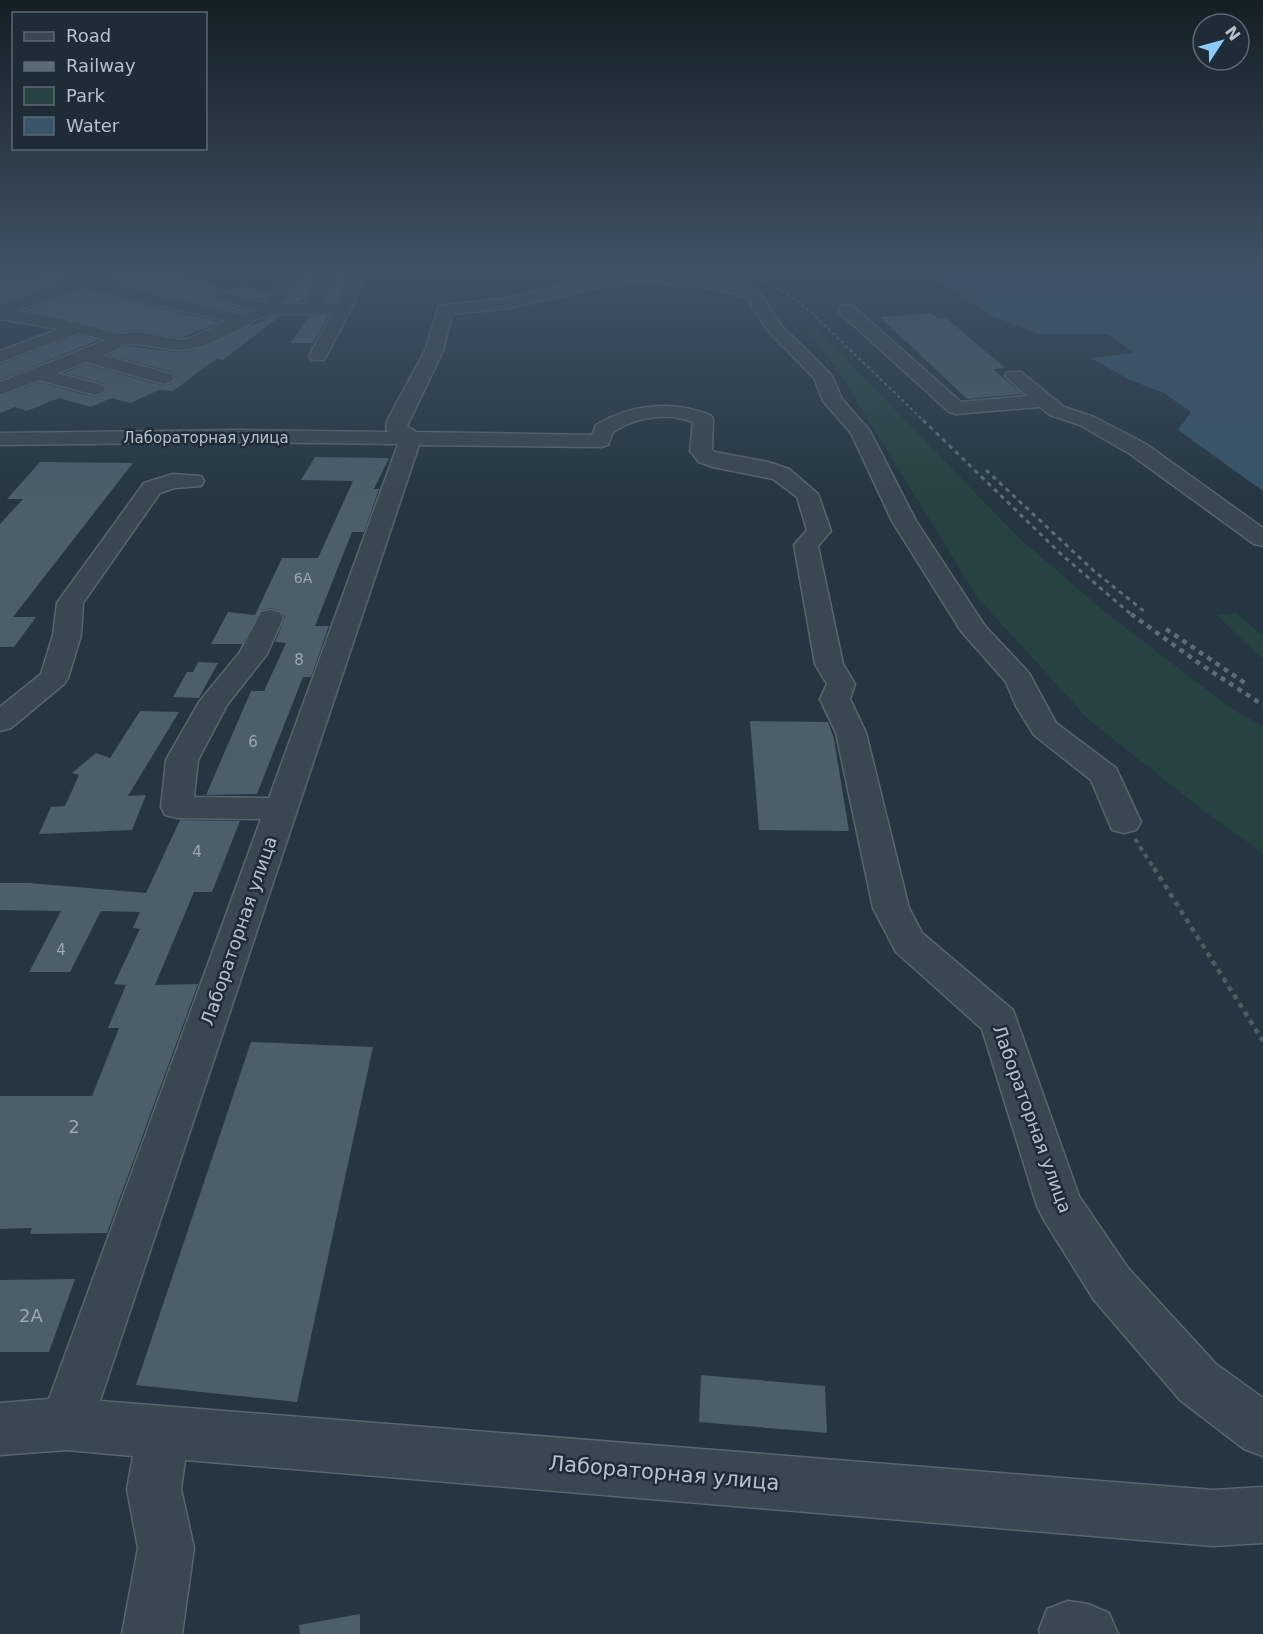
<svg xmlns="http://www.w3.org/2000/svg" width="1263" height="1634" font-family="'DejaVu Sans',sans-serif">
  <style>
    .green { fill: #274341 }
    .water { fill: #385569 }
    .building { fill: #4b5e6a }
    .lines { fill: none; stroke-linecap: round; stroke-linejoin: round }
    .minor-casing { stroke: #57656e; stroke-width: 3 }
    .path-far1 { stroke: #47605f; stroke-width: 4; stroke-dasharray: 4.5 4.5; stroke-linecap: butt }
    .path { stroke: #47605f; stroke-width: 4.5; stroke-dasharray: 5 5; stroke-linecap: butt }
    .minor { fill: #394751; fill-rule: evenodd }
    .rail-far2 { stroke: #5b6c78; stroke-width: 2; stroke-dasharray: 3 3; stroke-linecap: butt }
    .rail-far1 { stroke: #5b6c78; stroke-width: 3; stroke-dasharray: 4.5 4.5; stroke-linecap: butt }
    .rail { stroke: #5b6c78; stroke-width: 4.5; stroke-dasharray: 5 5; stroke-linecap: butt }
    .labels { text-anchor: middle; stroke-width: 5; stroke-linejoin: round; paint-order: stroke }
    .far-number-label { font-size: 14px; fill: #9ba9b3 }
    .far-street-label { font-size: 15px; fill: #b6c2cb; stroke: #1e2c37 }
    .number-label { font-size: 15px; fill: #9ba9b3 }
    .street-label { font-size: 18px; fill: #b6c2cb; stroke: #1e2c37 }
    .near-number-label { font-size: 18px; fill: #9ba9b3 }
    .near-street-label { font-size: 21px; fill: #b6c2cb; stroke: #1e2c37 }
  </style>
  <rect width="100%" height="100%" fill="#253642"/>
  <path class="green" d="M810,322L1019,538L1106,613L1235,711L1263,726V853L1204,811L1089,720L978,598L840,374L808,330Z
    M1236,613L1263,636V660L1217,615Z"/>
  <path class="water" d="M921,271H1263V491L1178,430L1191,412L1164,393L1128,379L1091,358L1134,353L1108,334H1039L990,315Z"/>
  <path class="building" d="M29,271H92L0,303V274L27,285L38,279Z
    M110,271H178L198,277L221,289L211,296L214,301L248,311L246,313L104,281L113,275Z
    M302,271H317L306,297L300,302H286Z
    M338,271H348L336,302H325Z
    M243,286L269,293L265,300L229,291Z
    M82,290L220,322L181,338L138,330L120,332L26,310Z
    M932,313L938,319L946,318L1005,368L993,369L1022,394L967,399L880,317Z
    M273,316H280L223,360L216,359L173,391L159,390L130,403L111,398L91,407L59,398L27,411L15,407L0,413V397L39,382L94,397L103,395L107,389L103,383L64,373L86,364L163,386L172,384L175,377L172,372L109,355L123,347L130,346L175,352L192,351Z
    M309,316H328L313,343H291Z
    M79,335L99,340L0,380V364Z
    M315,457L389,458L374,489H379L364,532H352L315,626H329L311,677H303L257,794L206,795L251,691H264L286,643L275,642L285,617L279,610L270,608L261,610L242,644H211L228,612L255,615L282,558H318L353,481L301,480Z
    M40,462L133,463L13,617H36L14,647H0V524L23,499H7Z
    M198,662L218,663L199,698L173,697L187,672H193Z
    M140,711L179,712L128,796L146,795L132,830L39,834L51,807L65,806L79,775L72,773L96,753L110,758Z
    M750,721L828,722L834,739L849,831L759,830Z
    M180,820L240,821L212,892H194L155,985L198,984L107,1233L30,1234L32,1228L0,1229V1096H92L119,1028H108L126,985L114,984L140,929L133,928L140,912L101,911L70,972H29L61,911L0,910V883H29L146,893Z
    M251,1042L373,1047L297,1402L136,1385Z
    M75,1279L49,1352H0V1280Z
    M701,1375L825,1386L827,1433L699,1422Z
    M360,1614V1634H300L299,1625Z"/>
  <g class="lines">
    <defs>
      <path id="minor" d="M1,271H24L36,278L28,283L3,274Z
        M107,271L111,275L98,282L246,315L254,310L215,299L213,296L221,291L266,303L284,271H300L282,304H305L320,271H336L322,304H337L351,271H367L351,309L324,360H312L309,356L332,314H273L252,321L250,324C229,333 206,348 183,350C162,351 145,341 122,345L118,349L102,355L171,374L173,378L171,382L164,384L86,362L57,373L102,385L105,389L102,393L95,395L39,380L0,395V382L106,340L79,333L0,362V351L59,329L0,319V305L97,272ZM82,288L227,321L190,338L181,340L138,332L120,334L45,315L16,311Z
        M644,272L698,276L744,286L760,293L780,324L832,376L842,399L870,431L916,521L985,626L1029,673L1056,723L1116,768L1141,822L1136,830L1124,833L1112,830L1091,780L1034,735L1016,706L1006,682L961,631L892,521L851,433L823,401L814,378L768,331L748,299L733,293L698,286L644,282L608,285L509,308L452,314L443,351L407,426L416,432L592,435L596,425C631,404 672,400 710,415L713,419L712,450L715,452L768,462L789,469L818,494L831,531L818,546L843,664L855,684L850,699L866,733L909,908L922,933L1013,1010L1079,1196L1128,1268L1216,1364L1263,1398V1456L1244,1449L1180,1400L1094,1300L1044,1220L1037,1206L982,1029L896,952L873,908L836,733L820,699L827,684L815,664L794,545L807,530L797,497L773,479L713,467L699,462L690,451L693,422C667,412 636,417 613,432L608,445L601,447L419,445L100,1401L1213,1490L1263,1487V1543L1213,1546L185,1460L181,1489L194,1548L182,1634H122L138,1548L127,1489L133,1456L66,1450L0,1455V1403L49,1399L261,819L177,818L165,815L161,807L166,760L199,702L240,652L261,612L270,610L279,612L283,618L267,654L227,705L198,760L194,797L269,798L398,444L244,442L0,445V433L244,430L388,432L386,428L388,419L425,351L439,306L509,298L608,275Z
        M847,305L853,306L961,402L1027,396L1005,376L1007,372H1021L1064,407L1094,417L1146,444L1263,528V546L1254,544L1130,454L1080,425L1050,415L1040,407L956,414L949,412L841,314L839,310L841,306Z
        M173,474L201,476L204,481L201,486L175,488L160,493L83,603L81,635L68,678L64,684L11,728L0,731V707L41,674L53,635L57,603L144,483Z
        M1068,1601L1088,1604L1109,1613L1118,1634H1040L1039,1630L1047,1609Z"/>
    </defs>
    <use href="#minor" class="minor-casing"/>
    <path class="path-far1" d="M1135,839L1155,870"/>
    <path class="path" d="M1154,868L1263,1041"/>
    <use href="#minor" class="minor"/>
    <path class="rail-far2" d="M745,271L789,295L813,314L924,421"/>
    <path class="rail-far1" d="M923,420L1062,555L1133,616
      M986,470L1094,571L1145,612"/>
    <path class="rail" d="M1131,614L1200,664L1263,705
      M1166,629L1245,683"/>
  </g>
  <linearGradient id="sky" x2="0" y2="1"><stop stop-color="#141e24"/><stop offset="0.54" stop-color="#405265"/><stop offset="1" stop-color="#405265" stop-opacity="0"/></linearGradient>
  <rect width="1263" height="500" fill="url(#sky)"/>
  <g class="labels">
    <g class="far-number-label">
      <text x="303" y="583">6А</text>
    </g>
    <g class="far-street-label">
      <text x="206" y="443">Лабораторная улица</text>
    </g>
    <g class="number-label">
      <text x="299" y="665">8</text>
      <text x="253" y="747">6</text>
      <text x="197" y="857">4</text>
      <text x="61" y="955">4</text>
    </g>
    <g class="street-label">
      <text transform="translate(239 931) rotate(-71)" y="6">Лабораторная улица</text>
      <text transform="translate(1032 1119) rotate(70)" y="6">Лабораторная улица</text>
    </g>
    <g class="near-number-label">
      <text x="74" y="1133">2</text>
      <text x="31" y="1322">2А</text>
    </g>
    <g class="near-street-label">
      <text transform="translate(664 1473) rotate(5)" y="7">Лабораторная улица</text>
    </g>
  </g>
  <rect x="12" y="12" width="195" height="138" fill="#1e2c37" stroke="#5b6872" stroke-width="1.5"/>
  <rect x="24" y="32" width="30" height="9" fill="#394751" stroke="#5b6872" stroke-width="1.5"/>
  <text x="66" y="42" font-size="18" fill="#b6c2cb">Road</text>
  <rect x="24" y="62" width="30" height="9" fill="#5b6c78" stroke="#5b6872" stroke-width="1.5"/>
  <text x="66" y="72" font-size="18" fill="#b6c2cb">Railway</text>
  <rect x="24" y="87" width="30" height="18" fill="#274341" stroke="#5b6872" stroke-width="1.5"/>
  <text x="66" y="102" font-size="18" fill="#b6c2cb">Park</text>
  <rect x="24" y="117" width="30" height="18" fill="#385569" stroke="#5b6872" stroke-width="1.5"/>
  <text x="66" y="132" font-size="18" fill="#b6c2cb">Water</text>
  <g transform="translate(1221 42) rotate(54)"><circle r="28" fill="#1e2c37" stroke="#5b6872" stroke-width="1.5"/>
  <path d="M0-4.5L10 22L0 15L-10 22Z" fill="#8ccafb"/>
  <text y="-9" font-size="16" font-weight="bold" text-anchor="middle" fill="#b6c2cb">N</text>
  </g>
</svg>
